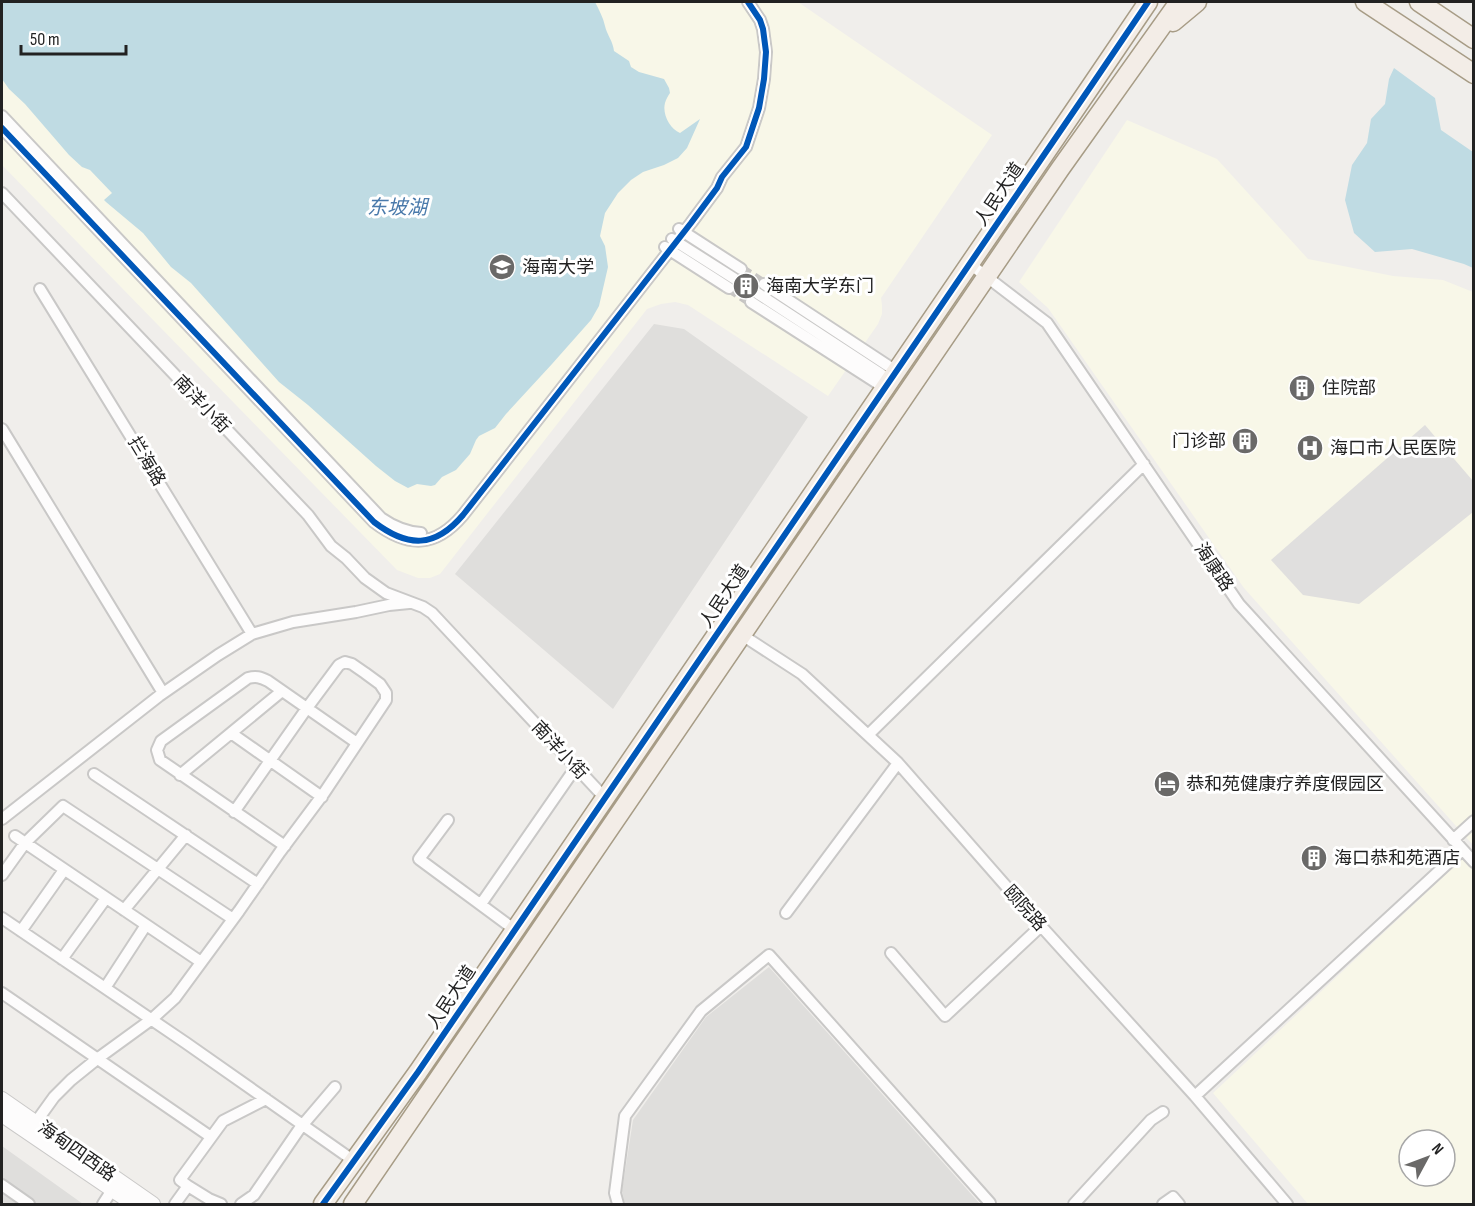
<svg xmlns="http://www.w3.org/2000/svg" width="1475" height="1206" font-family="'Sofia Sans Condensed','Noto Sans SC',sans-serif">
  <style>
    .residential { fill: #dfdedc }
    .education { fill: #f8f7e8; fill-rule: evenodd }
    .parking { fill: #e0dfde }
    .water { fill: #bfdbe3 }
    .lines { fill: none; stroke-linecap: round; stroke-linejoin: round }
    .minor-tunnel { stroke: #c7c5c3; stroke-width: 10; stroke-dasharray: 10 5; stroke-linecap: butt }
    .minor-casing { stroke: #c9c8c7; stroke-width: 14 }
    .tertiary-casing { stroke: #c9c8c7; stroke-width: 16 }
    .primary-casing { stroke: #a79c86; stroke-width: 21 }
    .minor { stroke: #fdfcfc; stroke-width: 10 }
    .tertiary { stroke: #fdfcfc; stroke-width: 14 }
    .primary { stroke: #f3ede7; stroke-width: 18 }
    .cycleway-casing { stroke: #fff; stroke-width: 10 }
    .cycleway { stroke: #0057b8; stroke-width: 6 }
    .labels { text-anchor: middle; stroke-width: 6; stroke-linejoin: round; paint-order: stroke }
    .street-label { font-size: 18px; fill: #222; stroke: #fff }
    .poi-label { font-size: 18px; fill: #222; stroke: #fff; text-anchor: start }
    .water-label { font-size: 20px; font-style: italic; fill: #4a7aab; stroke: #fff }
  </style>
  <rect width="100%" height="100%" fill="#f0eeeb"/>
  <path class="residential" d="M654,324L684,329L808,417L613,709L455,574Z
    M769,967L980,1204H625L622,1191L633,1120L706,1017Z
    M2,1146L83,1204H2Z"/>
  <path class="education" d="M2,2H798L992,135L881,298L882,305V314L878,324L828,396L688,305L675,302L661,304L647,309L440,574L430,578H418L397,570L2,165Z
    M1127,120L1217,159L1308,259L1393,276L1443,280L1473,292V845L1244,588L1048,308L1019,282Z
    M1473,849V1204H1308L1213,1093ZM1409,1140H1445V1176H1409Z"/>
  <path class="parking" d="M1425,425L1473,481V512L1359,604L1303,595L1271,560Z"/>
  <path class="water" d="M2,2H595C599,10 603,17 605,26C607,35 613,41 614,51L629,61L631,67L639,72L664,79L669,88L670,93C668,96 666,99 665,103C662,114 670,129 680,133L700,119L687,148L678,158L664,165L643,172L631,180L618,193L605,213L600,236L605,246L608,267L599,306L591,320L552,364L506,414L495,428L479,436L476,440L470,454L456,470L442,477L435,485L431,486L417,484L408,488L395,481L376,466L308,405L279,382L191,283L171,267L143,233L106,202L104,200L112,193L90,170L82,167L69,155L25,104L9,89L2,79Z
    M1394,68L1435,98L1441,130L1473,152V268L1464,264L1412,249L1375,252L1354,233L1345,200L1352,165L1367,143L1371,119L1385,104L1389,79Z"/>
  <g class="lines">
    <path class="minor-tunnel" d="M741,269L764,284
      M735,279L757,293
      M729,288L751,302"/>
    <defs>
      <path id="minor" d="M2,116L381,518C394,527 406,532 421,533
        M2,128L374,522C408,548 435,548 463,515L691,223L717,188L722,177L746,147L759,108L764,79L766,52L763,29L760,20L748,2
        M2,193L308,515L331,546L346,558L365,578L386,593L423,607L432,613L605,798
        M679,229L741,269
        M672,239L735,279
        M665,247L729,288
        M970,264L1047,323L1239,604L1474,862
        M764,284L896,371
        M40,289L252,634
        M757,293L890,380
        M751,302L885,388
        M2,429L163,693
        M742,635L802,674L898,763L1041,926L1195,1096L1287,1204
        M231,733L322,797
        M868,735L1144,464
        M94,774L258,884
        M180,775L282,691
        M2,819L159,696L218,655L252,634L293,622L356,612L389,605L409,603
        M448,820L419,859L515,930
        M15,836L201,962
        M1453,840L1474,821
        M285,846L160,760L157,750L161,741L248,678C256,676 260,677 268,681L357,743
        M2,875L25,843L63,806L233,919
        M481,904L576,767
        M124,910L186,835
        M786,913L898,763
        M2,918L186,1043L354,1161
        M21,931L64,870
        M891,953L945,1016L1041,926
        M62,959L106,898
        M105,988L146,925
        M2,993L211,1137
        M1195,1096L1462,850
        M36,1122L54,1097L71,1080L97,1059L152,1019L175,998L239,911L280,852L324,793L386,700V693L380,684L365,673L352,664L345,662L339,665L307,708L234,812
        M2,1185L29,1204
        M188,1186L209,1199L221,1204
        M103,1204L112,1190
        M175,1204L188,1186L180,1180L223,1121L266,1099
        M241,1204L254,1195L300,1128L335,1087
        M618,1204L615,1193L625,1116L701,1011L769,955L990,1203L989,1204
        M1074,1204L1151,1120L1163,1112
        M1163,1204L1173,1197L1179,1204"/>
      <path id="tertiary" d="M2,1099L153,1204
        M2,1115L133,1204"/>
      <path id="primary" d="M1365,2L1474,74
        M1419,2L1474,39
        M1173,22L1197,2
        M323,1204L418,1072L1089,89L1148,2
        M353,1204L1060,169L1179,2"/>
    </defs>
    <use href="#minor" class="minor-casing"/>
    <use href="#tertiary" class="tertiary-casing"/>
    <use href="#primary" class="primary-casing"/>
    <use href="#minor" class="minor"/>
    <use href="#tertiary" class="tertiary"/>
    <use href="#primary" class="primary"/>
    <defs>
      <path id="cycleway" d="M2,128L374,522C408,548 435,548 463,515L691,223L717,188L722,177L746,147L759,108L764,79L766,52L763,29L760,20L748,2
        M323,1204L418,1072L1089,89L1148,2"/>
    </defs>
    <use href="#cycleway" class="cycleway-casing"/>
    <use href="#cycleway" class="cycleway"/>
  </g>
  <defs>
    <symbol id="university-disc" viewBox="-11 -11 22 22"><circle r="9.5" fill="#6a6968" stroke="#fff"/><path d="M0-5L7-2L0 1L-7-2ZM-4 1L0 2.5L4 1V4Q0 6-4 4Z" fill="#fff"/></symbol>
    <symbol id="building-disc" viewBox="-11 -11 22 22"><circle r="9.5" fill="#6a6968" stroke="#fff"/><path d="M-4-6H4V6H1V3H-1V6H-4ZM-2.5-4.3h1.7v1.8h-1.7ZM.8-4.3h1.7v1.8H.8ZM-2.5-1h1.7V.8h-1.7ZM.8-1h1.7V.8H.8Z" fill="#fff"/></symbol>
    <symbol id="hospital-disc" viewBox="-11 -11 22 22"><circle r="9.5" fill="#6a6968" stroke="#fff"/><path d="M-5-5h3v3.5h4V-5h3V5h-3V1.5h-4V5h-3Z" fill="#fff"/></symbol>
    <symbol id="hotel-disc" viewBox="-11 -11 22 22"><circle r="9.5" fill="#6a6968" stroke="#fff"/><path d="M-6-4.5h1.5V1H6V5H4.5V3h-9V5H-6ZM-4 0a1.8 1.8 0 1 1 3.6 0ZM.5 0V-2.5h3Q6-2.5 6 0Z" fill="#fff"/></symbol>
  </defs>
  <g fill-rule="evenodd">
    <use href="#university-disc" x="487" y="252" width="30" height="30"/>
    <use href="#building-disc" x="731" y="271" width="30" height="30"/>
    <use href="#building-disc" x="1287" y="373" width="30" height="30"/>
    <use href="#building-disc" x="1230" y="426" width="30" height="30"/>
    <use href="#hospital-disc" x="1295" y="433" width="30" height="30"/>
    <use href="#hotel-disc" x="1152" y="769" width="30" height="30"/>
    <use href="#building-disc" x="1299" y="843" width="30" height="30"/>
  </g>
  <g class="labels">
    <g class="street-label">
      <text transform="translate(999 194) rotate(-56)" y="6">人民大道</text>
      <text transform="translate(202 404) rotate(46)" y="6">南洋小街</text>
      <text transform="translate(147 461) rotate(59)" y="6">拦海路</text>
      <text transform="translate(1214 567) rotate(56)" y="6">海康路</text>
      <text transform="translate(724 596) rotate(-56)" y="6">人民大道</text>
      <text transform="translate(560 750) rotate(47)" y="6">南洋小街</text>
      <text transform="translate(1025 908) rotate(48)" y="6">颐院路</text>
      <text transform="translate(451 997) rotate(-56)" y="6">人民大道</text>
      <text transform="translate(77 1151) rotate(35)" y="6">海甸四西路</text>
    </g>
    <g class="poi-label">
      <text x="522" y="273">海南大学</text>
      <text x="766" y="292">海南大学东门</text>
      <text x="1322" y="394">住院部</text>
      <text x="1226" y="447" text-anchor="end">门诊部</text>
      <text x="1330" y="454">海口市人民医院</text>
      <text x="1186" y="790">恭和苑健康疗养度假园区</text>
      <text x="1334" y="864">海口恭和苑酒店</text>
    </g>
    <g class="water-label">
      <text x="397" y="214">东坡湖</text>
    </g>
  </g>
  <rect width="1475" height="1206" fill="none" stroke="#222222" stroke-width="6"/>
  <g transform="translate(1427 1158) rotate(49)"><circle r="28" fill="#ffffff" stroke="#a7a7a7" stroke-width="1.5"/>
  <path d="M0-4.5L10 22L0 15L-10 22Z" fill="#6a6968"/>
  <text y="-9" font-size="16" font-weight="bold" text-anchor="middle" fill="#222222">N</text>
  </g>
  <path d="M21 45v9h105v-9" fill="none" stroke="#222222" stroke-width="3"/>
  <text x="30" y="45" font-size="18" fill="#222222" stroke="#ffffff" stroke-width="4.5" paint-order="stroke">50 m</text>
</svg>
